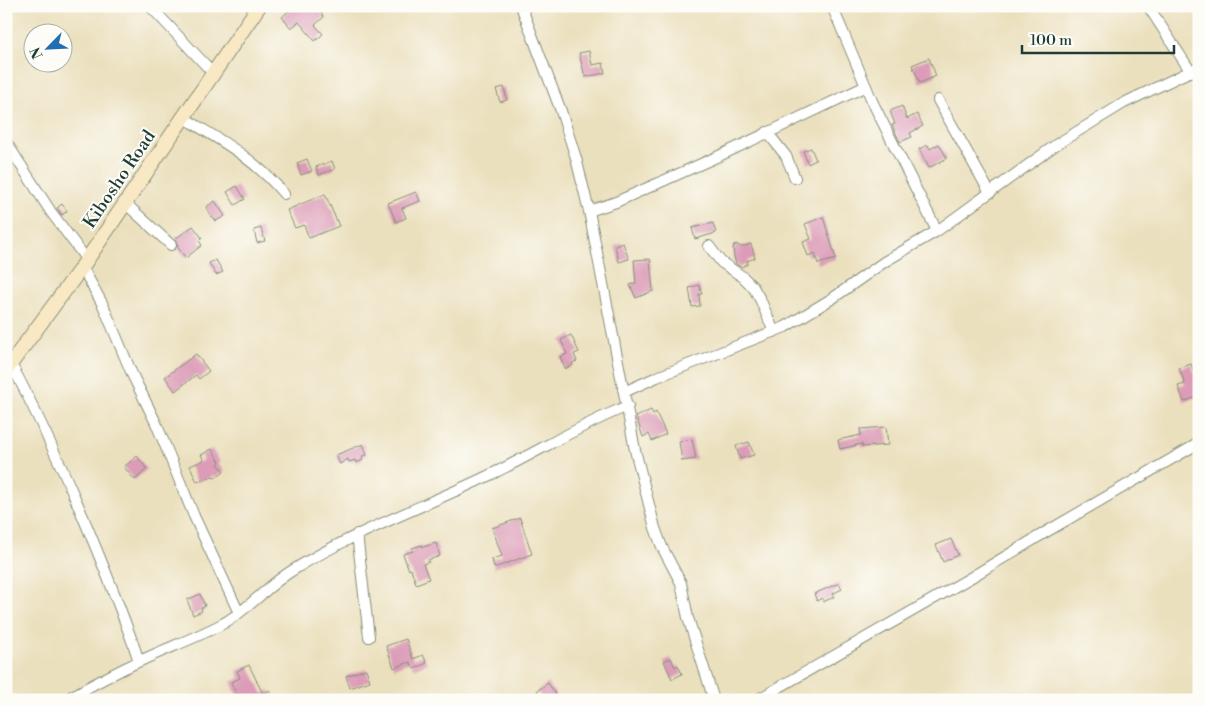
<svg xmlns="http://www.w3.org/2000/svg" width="1205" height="706" font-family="'Libre Bodoni',serif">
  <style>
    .building { fill: #dc9cb8 }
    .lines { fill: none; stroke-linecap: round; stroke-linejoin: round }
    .street-casing { stroke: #858e79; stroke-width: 12 }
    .secondary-casing { stroke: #858e79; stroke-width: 16 }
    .street { stroke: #fff; stroke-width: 10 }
    .secondary { stroke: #f8e8c3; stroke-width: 14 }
    .labels { text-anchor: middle; stroke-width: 4; stroke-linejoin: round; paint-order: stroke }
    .street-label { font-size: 18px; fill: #1f3d34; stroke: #fdfcf7 }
  </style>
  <rect width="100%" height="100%" fill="#fdfcf7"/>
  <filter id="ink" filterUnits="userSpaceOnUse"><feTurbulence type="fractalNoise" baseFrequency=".02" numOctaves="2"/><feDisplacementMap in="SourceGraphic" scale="10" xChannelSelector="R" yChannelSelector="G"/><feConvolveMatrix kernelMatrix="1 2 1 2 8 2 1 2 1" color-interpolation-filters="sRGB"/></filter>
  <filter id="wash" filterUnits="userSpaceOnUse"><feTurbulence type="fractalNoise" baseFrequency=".0096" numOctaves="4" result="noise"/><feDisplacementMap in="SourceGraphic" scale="20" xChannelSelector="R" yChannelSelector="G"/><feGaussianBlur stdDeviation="1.12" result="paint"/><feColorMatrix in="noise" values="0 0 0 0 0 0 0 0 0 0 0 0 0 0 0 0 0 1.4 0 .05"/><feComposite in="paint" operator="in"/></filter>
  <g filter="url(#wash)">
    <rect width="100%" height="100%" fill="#ebe0be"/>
    <g id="blocks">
      <path class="building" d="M294,6H297L301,11L306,6H329L321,13L324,17L315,25L323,34L315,41L299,22L291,28L282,17Z
        M589,51L592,65L603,63L605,73L585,77L579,53Z
        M929,58L936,76L920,83L912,65Z
        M504,87L507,100L500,102L496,89Z
        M902,106L907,119L917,114L923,126L910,133L912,137L900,142L892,125L895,124L890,111Z
        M939,144L947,158L929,168L919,149L928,145L930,149Z
        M811,148L816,160L808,164L803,151Z
        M307,159L312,171L301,175L297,163Z
        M332,161L335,169L319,175L316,167Z
        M237,186L245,199L235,205L227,192Z
        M416,192L420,201L402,208L406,218L396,222L388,203Z
        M325,194L339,226L309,238L304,225L295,228L287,210Z
        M215,201L225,216L216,221L213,217H211L206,207Z
        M62,204L67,211L62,215L57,208Z
        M823,217L836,259L818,264L815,253L808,256L803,242L811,239L805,224Z
        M713,223L716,233L695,239L692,228Z
        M193,226L202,238L199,241L202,245L186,258L178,248L177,242L175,239Z
        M261,228L265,241L257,243L254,230Z
        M623,243L629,259L619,262L615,246Z
        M751,244L755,258L747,261L748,264L741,267L736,264L734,257L733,247L736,244L741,247Z
        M650,259L653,291L636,298L630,285L636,283L634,260Z
        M216,260L223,272L216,275L209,263Z
        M699,285L702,294H699L700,306L692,307L689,288Z
        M571,335L579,352L574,354L577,361L572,363L573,365L565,369L560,357L567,354L561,340Z
        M196,354L209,371L199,379L196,375L175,391L165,377Z
        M1191,364L1194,372L1199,365V396L1184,402L1178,386L1185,384L1179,368Z
        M651,410L653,414L656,412L666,434L652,441L649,434L643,437L636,417Z
        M886,427L888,445L862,447V444L840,449L838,440L861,435L860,429Z
        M692,439L696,459L682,461L679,441Z
        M749,442L754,455L740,459L736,446Z
        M363,444L367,455L362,456L363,460L356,463L355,460L349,462L348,459L340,464L336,455Z
        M212,449L220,462L218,464L224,471L215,478L213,476L197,482L190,466L204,460L201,455Z
        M137,456L147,469L135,480L124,467Z
        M520,518L532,554L494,568L492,559L502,556L492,528Z
        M951,539L958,555L943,562L936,545Z
        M436,543L440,556L428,560L429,562L423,564L429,579L416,584L411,569L409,570L403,554L413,551L412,548L422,545L423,547Z
        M839,583L842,589L832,594L834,597L823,602L822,598L817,601L814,594Z
        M200,594L205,606L201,608L202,611L193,615L187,600Z
        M406,639L413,659L423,655L427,663L414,669L410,662L394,668L386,646Z
        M671,658L675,667L678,665L682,674L672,679L664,661Z
        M249,665L263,694L269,690L276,700H239L231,682L240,678L237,671Z
        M366,669L370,681L350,688L346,676Z
        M548,683L556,695L549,700H543L537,691Z"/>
    </g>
  </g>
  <g filter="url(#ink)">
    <use href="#blocks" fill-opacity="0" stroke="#858e79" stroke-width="1"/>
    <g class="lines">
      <defs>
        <path id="street" d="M150,6L214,74
          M521,6L561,111L576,158L589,211L635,450L655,528L662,547L681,583L688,618L714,700
          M832,6L873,103L937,231
          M1148,6L1191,72
          M938,100L990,193
          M184,118C222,141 255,159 284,194
          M767,132L786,156L795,178
          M6,142L51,212L87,260
          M125,203L171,245
          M589,211L616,202L721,155L866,86
          M709,246L721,262L743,277L753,287L761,301L774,332
          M82,267L103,305L132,374L156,423L194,516L239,613
          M11,364C36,410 57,457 78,505C100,557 121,608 139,661
          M624,392L657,377L785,327L833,298L884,262L937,231L1057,144L1124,103L1199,67
          M357,534L369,637
          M65,700C89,687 113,673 138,662C167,648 196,638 224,623C250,608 268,585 293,570C357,530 429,505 496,472C541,450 582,424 628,406
          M757,700L970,578L1046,532L1199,443"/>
        <path id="secondary" d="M6,370L82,267L259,6"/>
      </defs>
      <use href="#street" class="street-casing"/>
      <use href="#secondary" class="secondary-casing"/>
      <use href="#street" class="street"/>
      <use href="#secondary" class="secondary"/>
    </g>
  </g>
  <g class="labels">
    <g class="street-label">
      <text transform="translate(119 179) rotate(-56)" y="6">Kibosho Road</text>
    </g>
  </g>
  <rect width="1205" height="706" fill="none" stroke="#fdfcf7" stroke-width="25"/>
  <g transform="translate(48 48) rotate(246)"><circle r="24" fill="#fdfcf7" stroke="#a4b0a9"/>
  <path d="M0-4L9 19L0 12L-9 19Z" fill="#1f6fb2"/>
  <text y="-8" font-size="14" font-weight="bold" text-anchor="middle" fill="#1f3d34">N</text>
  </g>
  <path d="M1022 45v8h152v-8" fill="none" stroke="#1f3d34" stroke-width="2.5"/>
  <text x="1030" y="45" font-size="15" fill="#1f3d34" stroke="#fdfcf7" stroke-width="4" paint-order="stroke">100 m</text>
</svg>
